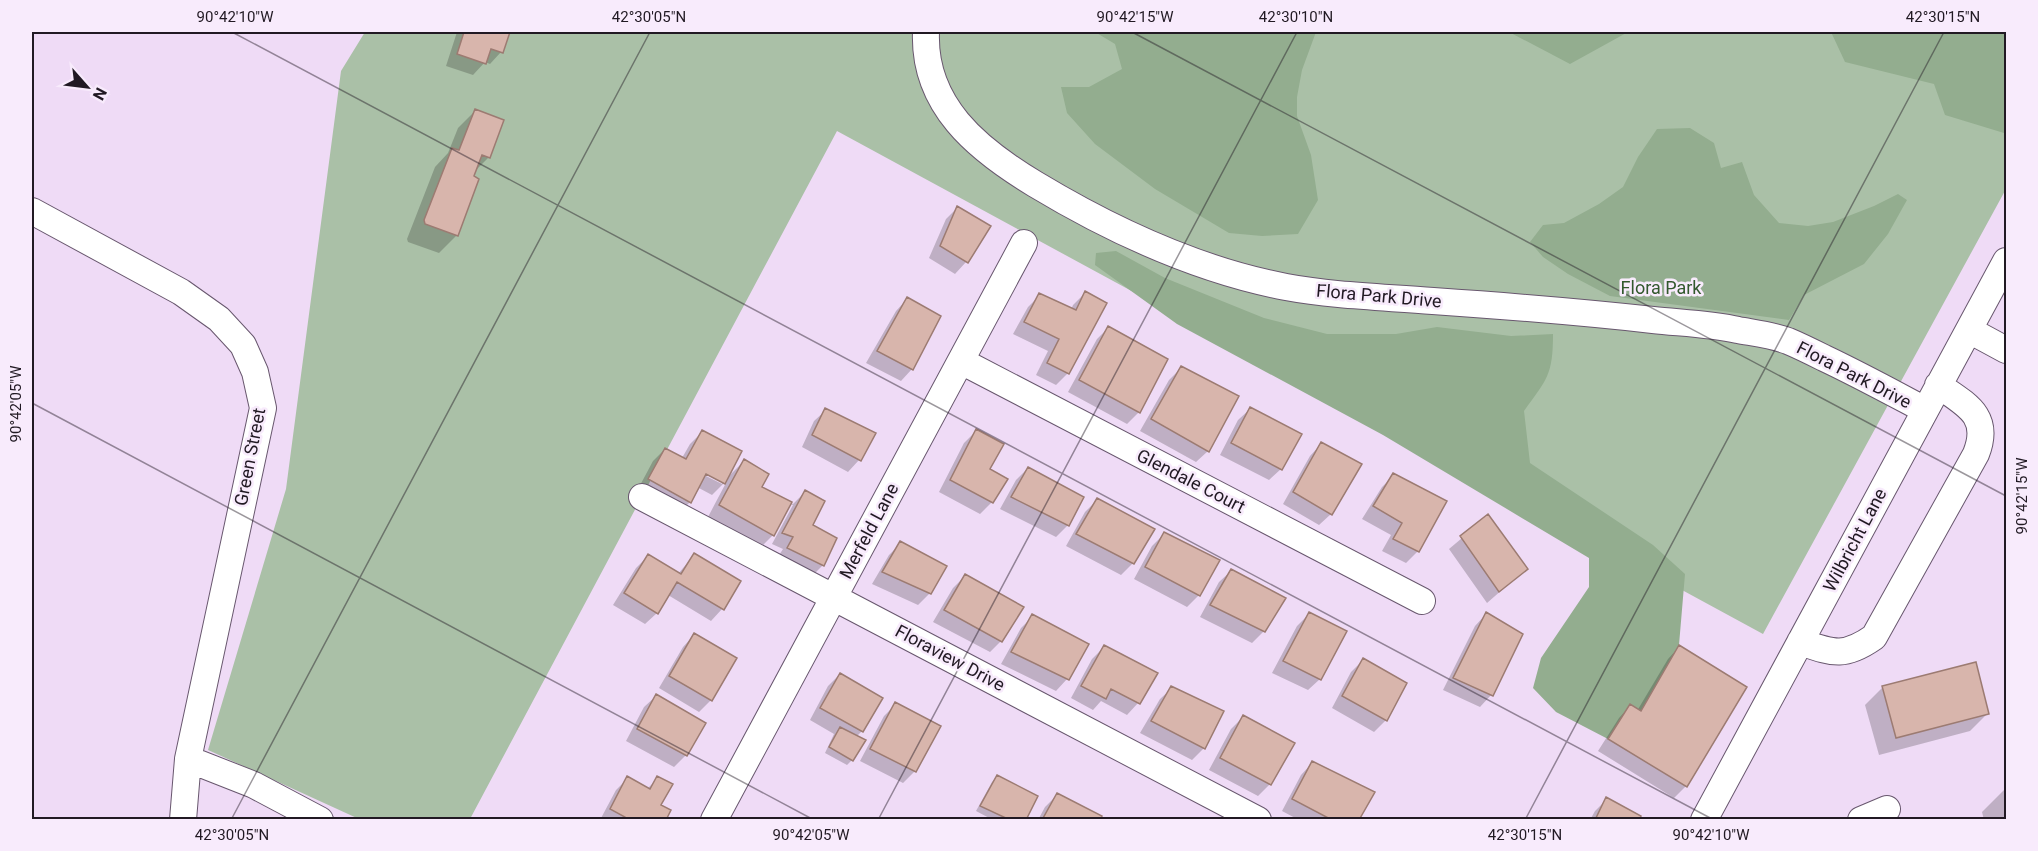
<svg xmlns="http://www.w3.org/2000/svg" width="2038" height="851" font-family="Roboto,sans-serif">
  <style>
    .green { fill: #aac0a7 }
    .forest { fill: #93ad8f }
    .shadow { fill: #0003; fill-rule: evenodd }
    .building { fill: #d8b5ac; stroke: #9c7b72; stroke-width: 1.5 }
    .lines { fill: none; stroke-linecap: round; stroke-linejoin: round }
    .minor-casing { stroke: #68576e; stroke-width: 28 }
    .minor { stroke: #fff; stroke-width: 26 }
    .ticks { fill: none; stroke: #211923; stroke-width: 1.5; stroke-opacity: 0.45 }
    .labels { text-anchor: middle; stroke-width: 5; stroke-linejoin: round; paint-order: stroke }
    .park-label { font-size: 18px; fill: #32582d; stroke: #f8ebfc }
    .street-label { font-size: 18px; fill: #211923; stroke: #f8ebfc }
    .neatline { fill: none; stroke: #211923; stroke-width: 2 }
    .ticks-label { font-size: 15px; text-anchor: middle; fill: #211923 }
  </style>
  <rect width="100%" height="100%" fill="#efdbf6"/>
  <path class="green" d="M365,32H2006V189L1763,634L837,131L470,819H359L208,750L286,489L341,71Z"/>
  <path class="forest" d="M1095,32H1316L1302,70L1297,97V116L1311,155L1318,200L1298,234L1262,236L1229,233L1155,189L1095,144L1067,113L1061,87H1089L1122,69L1115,44Z
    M1509,32H1628L1570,64Z
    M1831,32H2006V125L2004,133L1945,115L1934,84L1845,62Z
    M1690,128L1714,143L1721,168L1742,162L1754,195L1779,223L1808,226L1833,222L1874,206L1898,194L1907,200L1888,234L1864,264L1804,295L1789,320L1610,296L1568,274L1543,257L1530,242L1543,225L1564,223L1599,204L1623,187L1638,157L1657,129Z
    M1116,251L1165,278L1264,318L1327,334H1396L1437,327L1511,336L1553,334C1553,375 1547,379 1524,411L1530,463L1653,545L1685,574L1679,645L1641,711L1608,739L1556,712L1533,688L1541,658L1589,587V558L1383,435L1177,324L1095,265L1096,253Z"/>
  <path class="shadow" d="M457,32H508L501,52L490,64L485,62L473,75L446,66Z
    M475,111L502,121L488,158L474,172L472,177L478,179L456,236L439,253L408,242L407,239L435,167L448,153L458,128Z
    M957,208L988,227L966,262L955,274L929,258L946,219Z
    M1085,293L1068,373L1056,385L1036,375L1048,351L1013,334L1028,307L1040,295L1071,310L1073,305Z
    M907,299L912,369L901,381L866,363L896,311Z
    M1108,328L1139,412L1127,424L1068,392L1097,339Z
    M1181,368L1208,451L1196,462L1140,431L1169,380Z
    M1250,409L1281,469L1269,480L1220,455L1238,420Z
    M826,410L859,460L848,472L802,447L814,421Z
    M976,431L992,502L980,514L939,492L964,443Z
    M702,432L727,478L744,461L760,487L793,504L805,492L811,525L823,565L811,577L776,560L783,549L772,544L793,505L790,504L773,535L761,547L708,517L728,479L712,495L697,487L690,502L678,514L637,491L653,461L665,449L682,458L690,444ZM699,469L722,480V484L698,472Z
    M1321,444L1331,514L1319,525L1283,504L1310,456Z
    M1028,468L1068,525L1056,537L1000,509L1016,480Z
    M1394,475L1445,502L1418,551L1406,563L1382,551L1391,535L1362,519L1382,487Z
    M1097,500L1153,530L1133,563L1121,575L1066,546L1085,512Z
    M1487,517L1526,569L1487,603L1449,549Z
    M1164,534L1199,595L1187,607L1134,579L1152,546Z
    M901,543L930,593L918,605L872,584L889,555Z
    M694,555L739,582L722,609L711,621L668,595L657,613L645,624L613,605L636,568L648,556L678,574Z
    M1231,571L1284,599L1264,631L1252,643L1200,617L1219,582Z
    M965,576L1001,641L990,652L933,622L953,588Z
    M1309,614L1320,679L1308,690L1272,673L1297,626Z
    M1486,614L1521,635L1491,695L1480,707L1443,690L1475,626Z
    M1033,616L1087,645L1067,679L1056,691L1001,664L1021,628Z
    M694,635L711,700L699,712L659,688L683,647Z
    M1104,647L1155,674L1138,703L1127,715L1101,701L1093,710L1071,698L1092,659Z
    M1679,647L1686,786L1674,798L1598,751L1619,718L1630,706L1637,711L1668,659Z
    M1363,660L1386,720L1374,732L1332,708L1351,672Z
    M840,674L862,731L856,737L852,760L847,765L825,753L834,734L810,720L828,686Z
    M1883,687L1988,713L1970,731L1879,755L1865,705Z
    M1172,688L1204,748L1192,760L1140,733L1160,699Z
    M656,696L704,723L686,755L674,767L626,741L644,707Z
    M896,704L939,727L915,771L903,783L860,761L884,716Z
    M1243,717L1270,784L1258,796L1209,770L1231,729Z
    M1312,763L1358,820H1299L1282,811L1301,775Z
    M998,776L1024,820H993L976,811L992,782Z
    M628,778L647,789L658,778L659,805L664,820H600L616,790Z
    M2005,789H2006V820H1984L1982,812Z
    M1057,795L1098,820H1038L1045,807Z
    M1607,799L1637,820H1590L1595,811Z"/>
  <path class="building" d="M464,32H510L503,53L491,49L486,64L457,54Z
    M475,109L504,120L490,158L482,155L474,176L479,179L458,236L425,224L424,220L452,148L459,150Z
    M957,206L991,226L968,263L940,246Z
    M1085,291L1107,303L1069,374L1047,363L1059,339L1024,322L1039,293L1076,310Z
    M907,297L941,316L913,370L877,351Z
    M1108,326L1168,359L1140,413L1079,380Z
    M1181,366L1239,396L1209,452L1151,419Z
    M1250,407L1302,434L1282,470L1231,443Z
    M825,408L876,433L861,461L812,435Z
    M976,429L1004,444L990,469L1008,479L993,503L950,480Z
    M702,430L742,451L725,484L706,474L691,503L648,479L665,448L686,459Z
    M1321,442L1362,464L1332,515L1293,492Z
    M744,459L769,474L762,487L792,502L774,536L719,505Z
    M1028,467L1084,497L1069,526L1011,497Z
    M1393,473L1447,501L1419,552L1393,539L1402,523L1373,506Z
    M805,490L825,501L813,525L837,538L824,566L787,548L793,537L782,533Z
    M1097,498L1155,529L1134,564L1076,534Z
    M1488,514L1528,569L1499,592L1460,536Z
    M1164,532L1220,560L1200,596L1145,567Z
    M900,541L947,566L931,594L882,572Z
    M694,553L741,581L724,610L677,582L658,614L624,593L648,554L681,574Z
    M1231,569L1286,598L1265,632L1210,605Z
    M965,574L1024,607L1002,642L944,610Z
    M1309,612L1347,631L1321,680L1283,661Z
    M1486,612L1523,634L1493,696L1453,678Z
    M1032,614L1089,644L1069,680L1011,652Z
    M694,633L737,658L712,701L669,676Z
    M1104,645L1158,673L1140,704L1111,689L1106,699L1081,686Z
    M1679,645L1747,687L1687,787L1608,739L1630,704L1641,711Z
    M1363,658L1407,683L1387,721L1342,696Z
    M1976,662L1989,714L1896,738L1882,686Z
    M840,673L883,698L863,732L820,708Z
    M1171,686L1224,711L1205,749L1151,721Z
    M656,694L706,723L687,756L637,729Z
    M895,702L941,726L916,772L870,749Z
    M1243,715L1295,743L1271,785L1220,758Z
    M840,727L866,740L853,761L829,747Z
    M1312,761L1375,792L1359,820H1332L1292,799Z
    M997,775L1038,796L1026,820H1010L980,806Z
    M627,776L650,789L657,776L673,784L661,805L671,810L666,820H624L625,817L610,809Z
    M1057,793L1102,816L1100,820H1042Z
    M1606,797L1641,816L1639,820H1595Z"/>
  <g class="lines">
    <defs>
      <path id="minor" d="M926,32C923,105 977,149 1035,184C1113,231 1197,270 1286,287C1334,296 1384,297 1433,301C1506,306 1580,312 1653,320C1681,323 1711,324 1738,330C1754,333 1772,335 1788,341C1800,346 1812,352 1824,358C1858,374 1891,392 1925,410
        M32,211L181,292L219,319L243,345L255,372L263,408L188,759L183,820
        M1969,330L2006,350
        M961,361L1422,601
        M642,497L1258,820
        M1800,642C1833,653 1844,658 1874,637L1976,454C1991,416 1967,405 1938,385
        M188,759L254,785L320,820
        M714,820L1024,243
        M1704,820L2006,261
        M1861,820L1887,809"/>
    </defs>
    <use href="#minor" class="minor-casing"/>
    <use href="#minor" class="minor"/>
  </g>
  <path class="ticks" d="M232,32L1714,820M1132,32L2006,496M32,403L814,820M231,820L650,32M878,820L1297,32M1525,820L1944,32"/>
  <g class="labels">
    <g class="park-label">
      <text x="1661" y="294">Flora Park</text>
    </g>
    <g class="street-label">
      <text transform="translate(1379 296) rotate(5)" y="6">Flora Park Drive</text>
      <text transform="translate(1854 375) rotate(27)" y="6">Flora Park Drive</text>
      <text transform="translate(250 457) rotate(-79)" y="6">Green Street</text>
      <text transform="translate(1191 481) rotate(27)" y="6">Glendale Court</text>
      <text transform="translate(869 531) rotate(-62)" y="6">Merfeld Lane</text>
      <text transform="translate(1855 540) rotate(-62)" y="6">Wilbricht Lane</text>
      <text transform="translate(950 658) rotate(28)" y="6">Floraview Drive</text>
    </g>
  </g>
  <rect width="2038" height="851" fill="none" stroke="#f8ebfc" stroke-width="66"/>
  <g transform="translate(87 87) rotate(118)" stroke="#f8ebfc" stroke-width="4.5" paint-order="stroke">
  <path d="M0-4.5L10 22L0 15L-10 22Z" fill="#211923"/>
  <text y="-9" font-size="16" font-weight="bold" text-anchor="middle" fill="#211923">N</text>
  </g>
  <rect x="33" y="33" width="1972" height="785" class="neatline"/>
  <g class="ticks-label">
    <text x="235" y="22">90°42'10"W</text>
    <text x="649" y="22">42°30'05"N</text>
    <text x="1135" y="22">90°42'15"W</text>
    <text x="1296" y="22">42°30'10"N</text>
    <text x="1943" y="22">42°30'15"N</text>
    <text transform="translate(16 404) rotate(-90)" y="5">90°42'05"W</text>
    <text transform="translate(2022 496) rotate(-90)" y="5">90°42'15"W</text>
    <text x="232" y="840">42°30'05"N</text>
    <text x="811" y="840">90°42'05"W</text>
    <text x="1525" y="840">42°30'15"N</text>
    <text x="1711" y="840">90°42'10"W</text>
  </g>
</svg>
